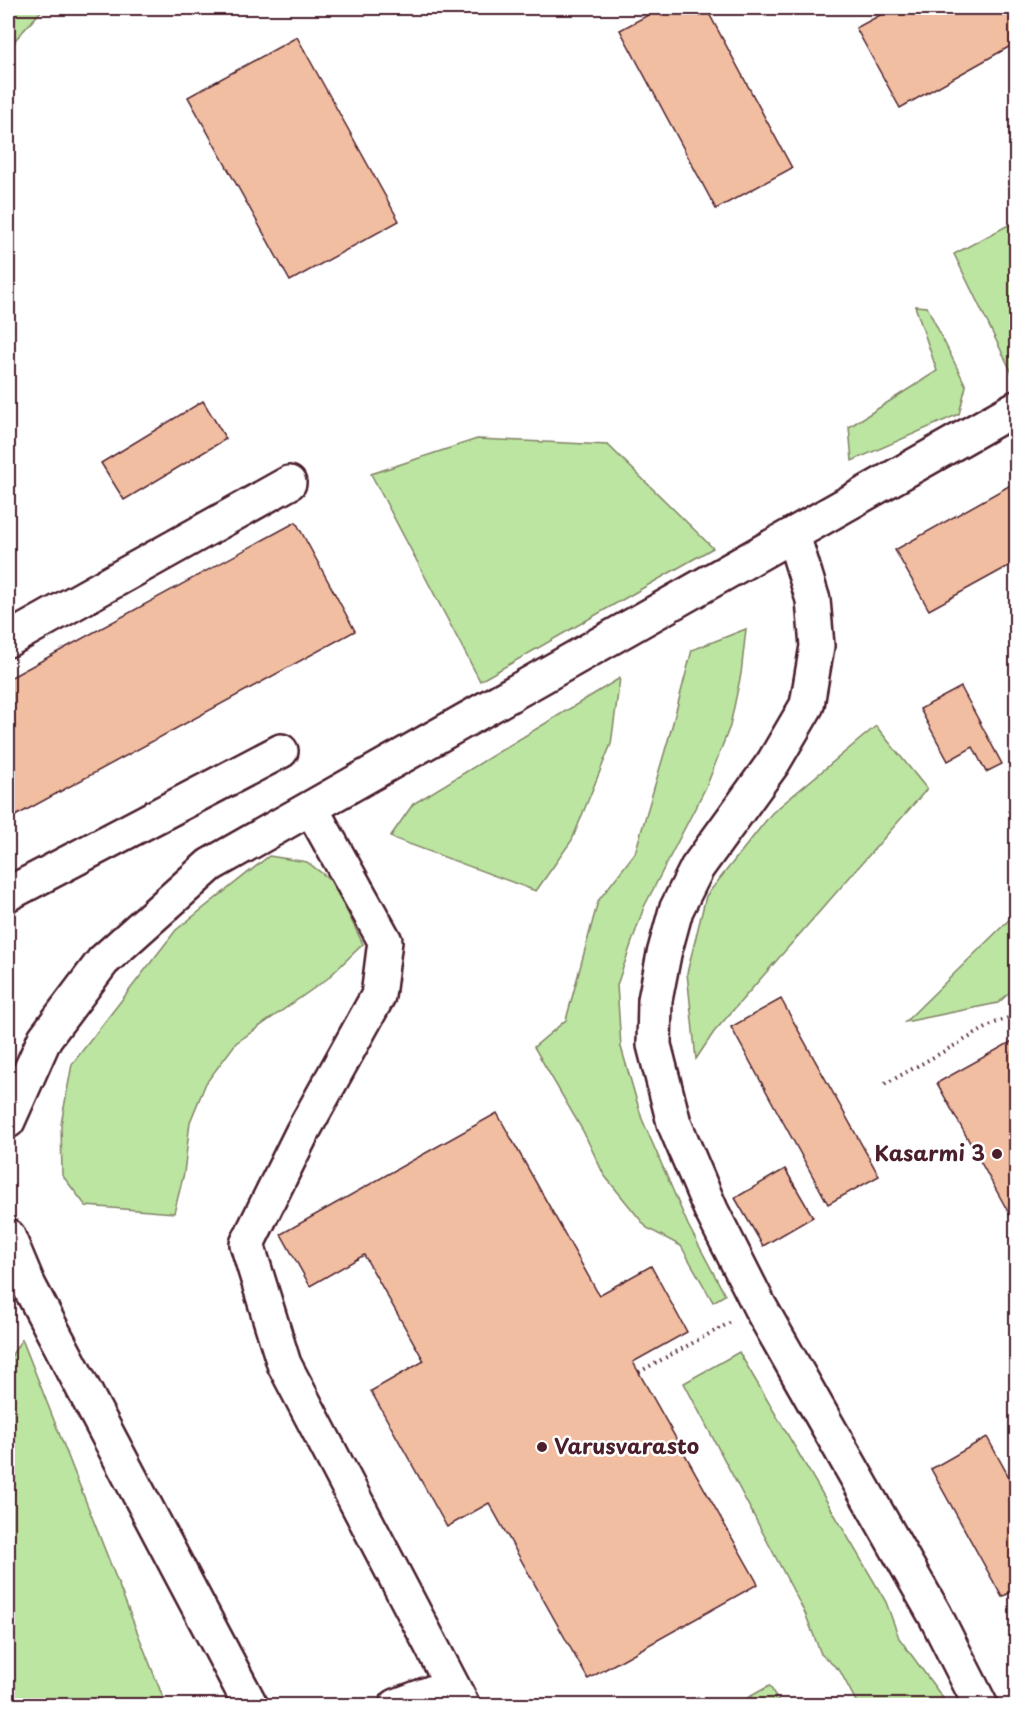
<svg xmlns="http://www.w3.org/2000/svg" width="1024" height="1713" font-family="'Playpen Sans',sans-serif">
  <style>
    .green { fill: #bbe5a1; stroke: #828266; stroke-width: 1.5 }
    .building { fill: #f1bea2; stroke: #4a1f2b; stroke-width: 1.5 }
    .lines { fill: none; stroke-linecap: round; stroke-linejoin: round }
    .minor-casing { stroke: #4a1f2b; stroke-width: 38 }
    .path { stroke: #4a1f2b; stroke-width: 4; stroke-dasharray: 1.5 4.5; stroke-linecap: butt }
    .minor { stroke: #fff; stroke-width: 33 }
    .poi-dot { fill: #4a1f2b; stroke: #fff; stroke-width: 2 }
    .labels { text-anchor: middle; stroke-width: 5; stroke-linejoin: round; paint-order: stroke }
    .poi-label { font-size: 21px; font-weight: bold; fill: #4a1f2b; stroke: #fff; text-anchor: end }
  </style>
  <rect width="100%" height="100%" fill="#fff"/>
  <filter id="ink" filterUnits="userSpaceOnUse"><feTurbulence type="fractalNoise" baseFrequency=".0167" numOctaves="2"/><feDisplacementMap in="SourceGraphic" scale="12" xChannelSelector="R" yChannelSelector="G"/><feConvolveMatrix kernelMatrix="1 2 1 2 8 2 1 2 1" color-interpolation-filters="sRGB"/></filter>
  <g filter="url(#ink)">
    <path class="green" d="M8,8H44L16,39L8,58Z
      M1016,221V378L1014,377L954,254Z
      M915,306L927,307L966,386L959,414L852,461L849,427L937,371Z
      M477,439L608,445L713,548L480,681L371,474Z
      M746,629L741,674L730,726L707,785L644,907L617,985L621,1047L642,1119L688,1225L725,1295L713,1302L681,1246L647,1228L604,1175L583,1131L534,1047L566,1020L598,901L635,853L671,730L692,650Z
      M620,678L611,744L572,840L536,891L390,837L413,804Z
      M876,726L927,789L714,1032L696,1059L687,973L706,896L772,813Z
      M269,856L307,862L332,881L363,944L327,979L236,1043L206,1083L190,1122L184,1173L174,1213L86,1206L62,1175L61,1124L72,1064L176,930Z
      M1016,913V987L998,1003L905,1022Z
      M22,1339L166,1705H8V1361Z
      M739,1352L886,1602L899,1638L948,1705H858L840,1671L821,1654L805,1613L684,1383Z
      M770,1686L780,1705H735L769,1686Z"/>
    <path class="building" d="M661,8H706L792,168L716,209L620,30Z
      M893,8H1016V43L900,108L856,28Z
      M297,37L399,221L290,281L188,97Z
      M203,401L226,439L124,500L101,463Z
      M1016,482V562L929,610L895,550Z
      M296,522L355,631L8,820V679Z
      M961,687L1002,764L986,772L973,747L948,761L920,709Z
      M781,999L879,1176L828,1204L731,1027Z
      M1016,1039V1226L937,1083Z
      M497,1113L599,1295L651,1266L687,1332L633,1362L758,1584L588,1679L489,1503L447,1527L371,1391L424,1361L364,1255L310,1286L281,1234Z
      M785,1169L813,1217L763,1246L735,1198Z
      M987,1437L1016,1490V1589L1002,1597L931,1469Z"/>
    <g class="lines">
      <defs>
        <path id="minor" d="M793,535L813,600L817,646L807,705L773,763L697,868L676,910L664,954L655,1000L654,1045L674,1123L711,1210L760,1307L935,1615L981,1706
          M8,640L289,483
          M311,808L385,941L378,996L302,1133L247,1244L284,1364L463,1706
          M8,894L281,751
          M8,1121L45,1038L103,961L210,865L1016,408
          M8,1236L29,1286L251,1706
          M396,1706L452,1685"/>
      </defs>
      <use href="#minor" class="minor-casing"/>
      <path class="path" d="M1009,810L1016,823
        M885,1084L995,1023L1016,1015
        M639,1372L733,1321"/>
      <use href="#minor" class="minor"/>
    </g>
  </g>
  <g class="poi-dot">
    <circle cx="997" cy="1154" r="6"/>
    <circle cx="542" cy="1447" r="6"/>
  </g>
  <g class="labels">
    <g class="poi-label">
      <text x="985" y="1161">Kasarmi 3</text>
      <text x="554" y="1454" text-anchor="start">Varusvarasto</text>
    </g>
  </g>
  <rect width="1024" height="1713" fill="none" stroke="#fff" stroke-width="30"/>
  <rect x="15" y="15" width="994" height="1683" fill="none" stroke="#4a1f2b" stroke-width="2" filter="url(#ink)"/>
</svg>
